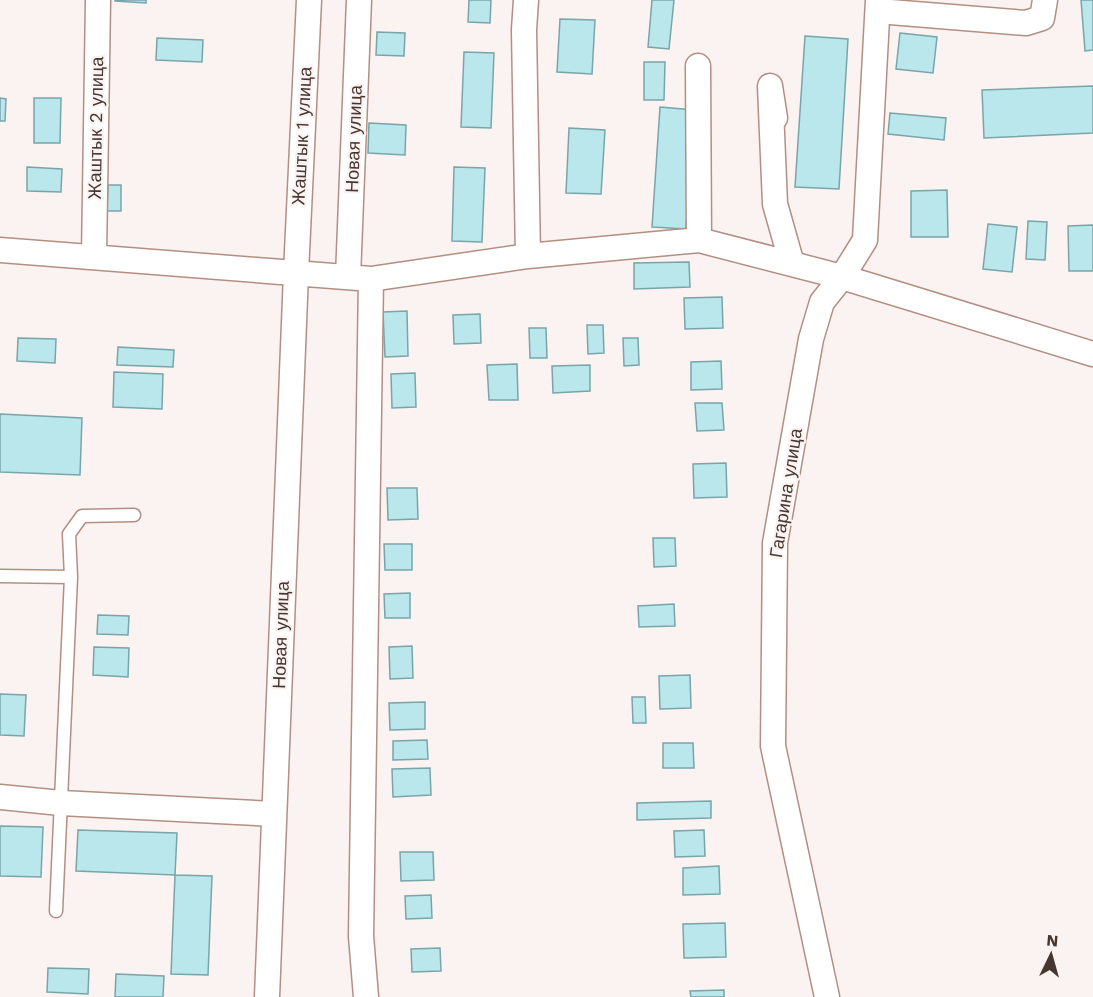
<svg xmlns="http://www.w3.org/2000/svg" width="1093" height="997" font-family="'Work Sans',sans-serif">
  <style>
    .building { fill: #b9e7ec; stroke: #79a5a9; stroke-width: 1.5 }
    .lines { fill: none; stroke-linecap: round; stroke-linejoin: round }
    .service-casing { stroke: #b38f83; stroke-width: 15 }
    .minor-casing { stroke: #b38f83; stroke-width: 27 }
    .service { stroke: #fff; stroke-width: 12 }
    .minor { stroke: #fff; stroke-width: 24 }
    .labels { text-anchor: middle; stroke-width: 4.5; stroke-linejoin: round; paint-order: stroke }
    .street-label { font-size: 18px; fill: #453631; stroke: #fbf3f1 }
  </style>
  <rect width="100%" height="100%" fill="#fbf3f1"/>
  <path class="building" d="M115,0H146V3L115,1Z
    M469,0H491L490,23L468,22Z
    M652,0H674L669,49L648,47Z
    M1081,0H1093V50L1085,51Z
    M560,19L595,20L592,74L557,72Z
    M377,32L405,33L404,56L376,55Z
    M900,33L937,37L933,73L896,69Z
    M805,36L848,39L839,189L795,187Z
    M157,38L203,40L202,62L156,60Z
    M464,52L494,53L491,128L461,127Z
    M644,62H665L664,100H644Z
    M1093,86V133L984,138L982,90Z
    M0,98L6,99L5,121H0Z
    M34,98H61L60,143H34Z
    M660,107L694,110L686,229L652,227Z
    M890,113L946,118L944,140L888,134Z
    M369,123L406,125L405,155L368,153Z
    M569,128L605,130L601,194L566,193Z
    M27,167L62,169L61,192L27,191Z
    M454,167L485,168L482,242L452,241Z
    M108,185H121V211H107Z
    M947,190L948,237H911V191Z
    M1028,221L1047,222L1045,260L1026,259Z
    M988,224L1017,227L1012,272L983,269Z
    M1093,225V271H1069L1068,226Z
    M689,262L690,287L634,289V263Z
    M722,297L723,328L685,329L684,298Z
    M407,311L408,356L385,357L383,312Z
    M480,314L481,343L454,344L453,315Z
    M587,325H603L604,353L588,354Z
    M529,328H546L547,358H530Z
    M18,338L56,339L55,363L17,361Z
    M623,338H638L639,365L624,366Z
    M118,347L174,350L173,367L117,365Z
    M721,361L722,389L691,390V362Z
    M517,364L518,400H489L487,365Z
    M590,365V391L553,393L552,366Z
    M114,372L163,374L162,409L113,407Z
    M415,373L416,407L392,408L391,374Z
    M695,403H722L724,430L697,431Z
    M0,414L82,418L80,475L0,472Z
    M726,463L727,497L694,498L693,464Z
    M387,488H417L418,519L388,520Z
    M653,538H675L676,566L654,567Z
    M384,544H412V570H385Z
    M410,593V618H385L384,594Z
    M674,604L675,626L639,627L638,606Z
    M98,615L129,616L128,635L97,634Z
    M412,646L413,678L390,679L389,647Z
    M94,647L129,648L128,677L93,675Z
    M690,675L691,708L660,709L659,676Z
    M0,694L26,695L24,736L0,735Z
    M632,697H645L646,723H633Z
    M425,702V729L390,730L389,703Z
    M427,740L428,759L393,760V741Z
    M663,743H693L694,768H663Z
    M430,768L431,795L393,797L392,769Z
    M711,801V818L637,820V803Z
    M0,826L43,827L41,877L0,876Z
    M78,830L177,833L175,875L76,871Z
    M704,830L705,856L675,857L674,831Z
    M400,852H433L434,880L401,881Z
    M719,866L720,894L683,895V868Z
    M175,875L212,876L208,975L171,974Z
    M431,895L432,918L406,919L405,896Z
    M725,923L726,957L684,958L683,924Z
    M440,948L441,971L412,972L411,949Z
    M48,968L89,969L88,994L47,992Z
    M116,974L164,976L163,997H115Z
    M724,990V997H691L690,991Z"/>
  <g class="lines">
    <defs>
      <path id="service" d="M0,576L71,577L56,911
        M71,577L69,534L82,516L134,515"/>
      <path id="minor" d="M526,0L524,30L528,256
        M878,11L1026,23L1042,18L1045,0
        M698,66L699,240
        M775,118L770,86L775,204L792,264
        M0,250L371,279L528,256L699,240L842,277L1093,354
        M94,257L98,0
        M348,277L359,0
        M0,797L61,803L274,814
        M267,997L296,273L309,0
        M366,997L361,936L371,279
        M827,997L773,746L775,543L811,339L822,302L842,277L865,240L878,0"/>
    </defs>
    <use href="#service" class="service-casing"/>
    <use href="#minor" class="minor-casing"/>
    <use href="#service" class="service"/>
    <use href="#minor" class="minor"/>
  </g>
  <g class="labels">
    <g class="street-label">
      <text transform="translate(96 128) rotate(-89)" y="6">Жаштык 2 улица</text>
      <text transform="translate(302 136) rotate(-87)" y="6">Жаштык 1 улица</text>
      <text transform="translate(354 139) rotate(-88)" y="6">Новая улица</text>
      <text transform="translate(786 493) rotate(-81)" y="6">Гагарина улица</text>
      <text transform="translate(281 635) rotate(-88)" y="6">Новая улица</text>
    </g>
  </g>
  <g transform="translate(1051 955) rotate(5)" stroke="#fbf3f1" stroke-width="4.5" paint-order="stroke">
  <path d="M0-4.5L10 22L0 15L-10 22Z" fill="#453631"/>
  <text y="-9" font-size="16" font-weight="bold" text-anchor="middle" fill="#453631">N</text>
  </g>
</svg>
